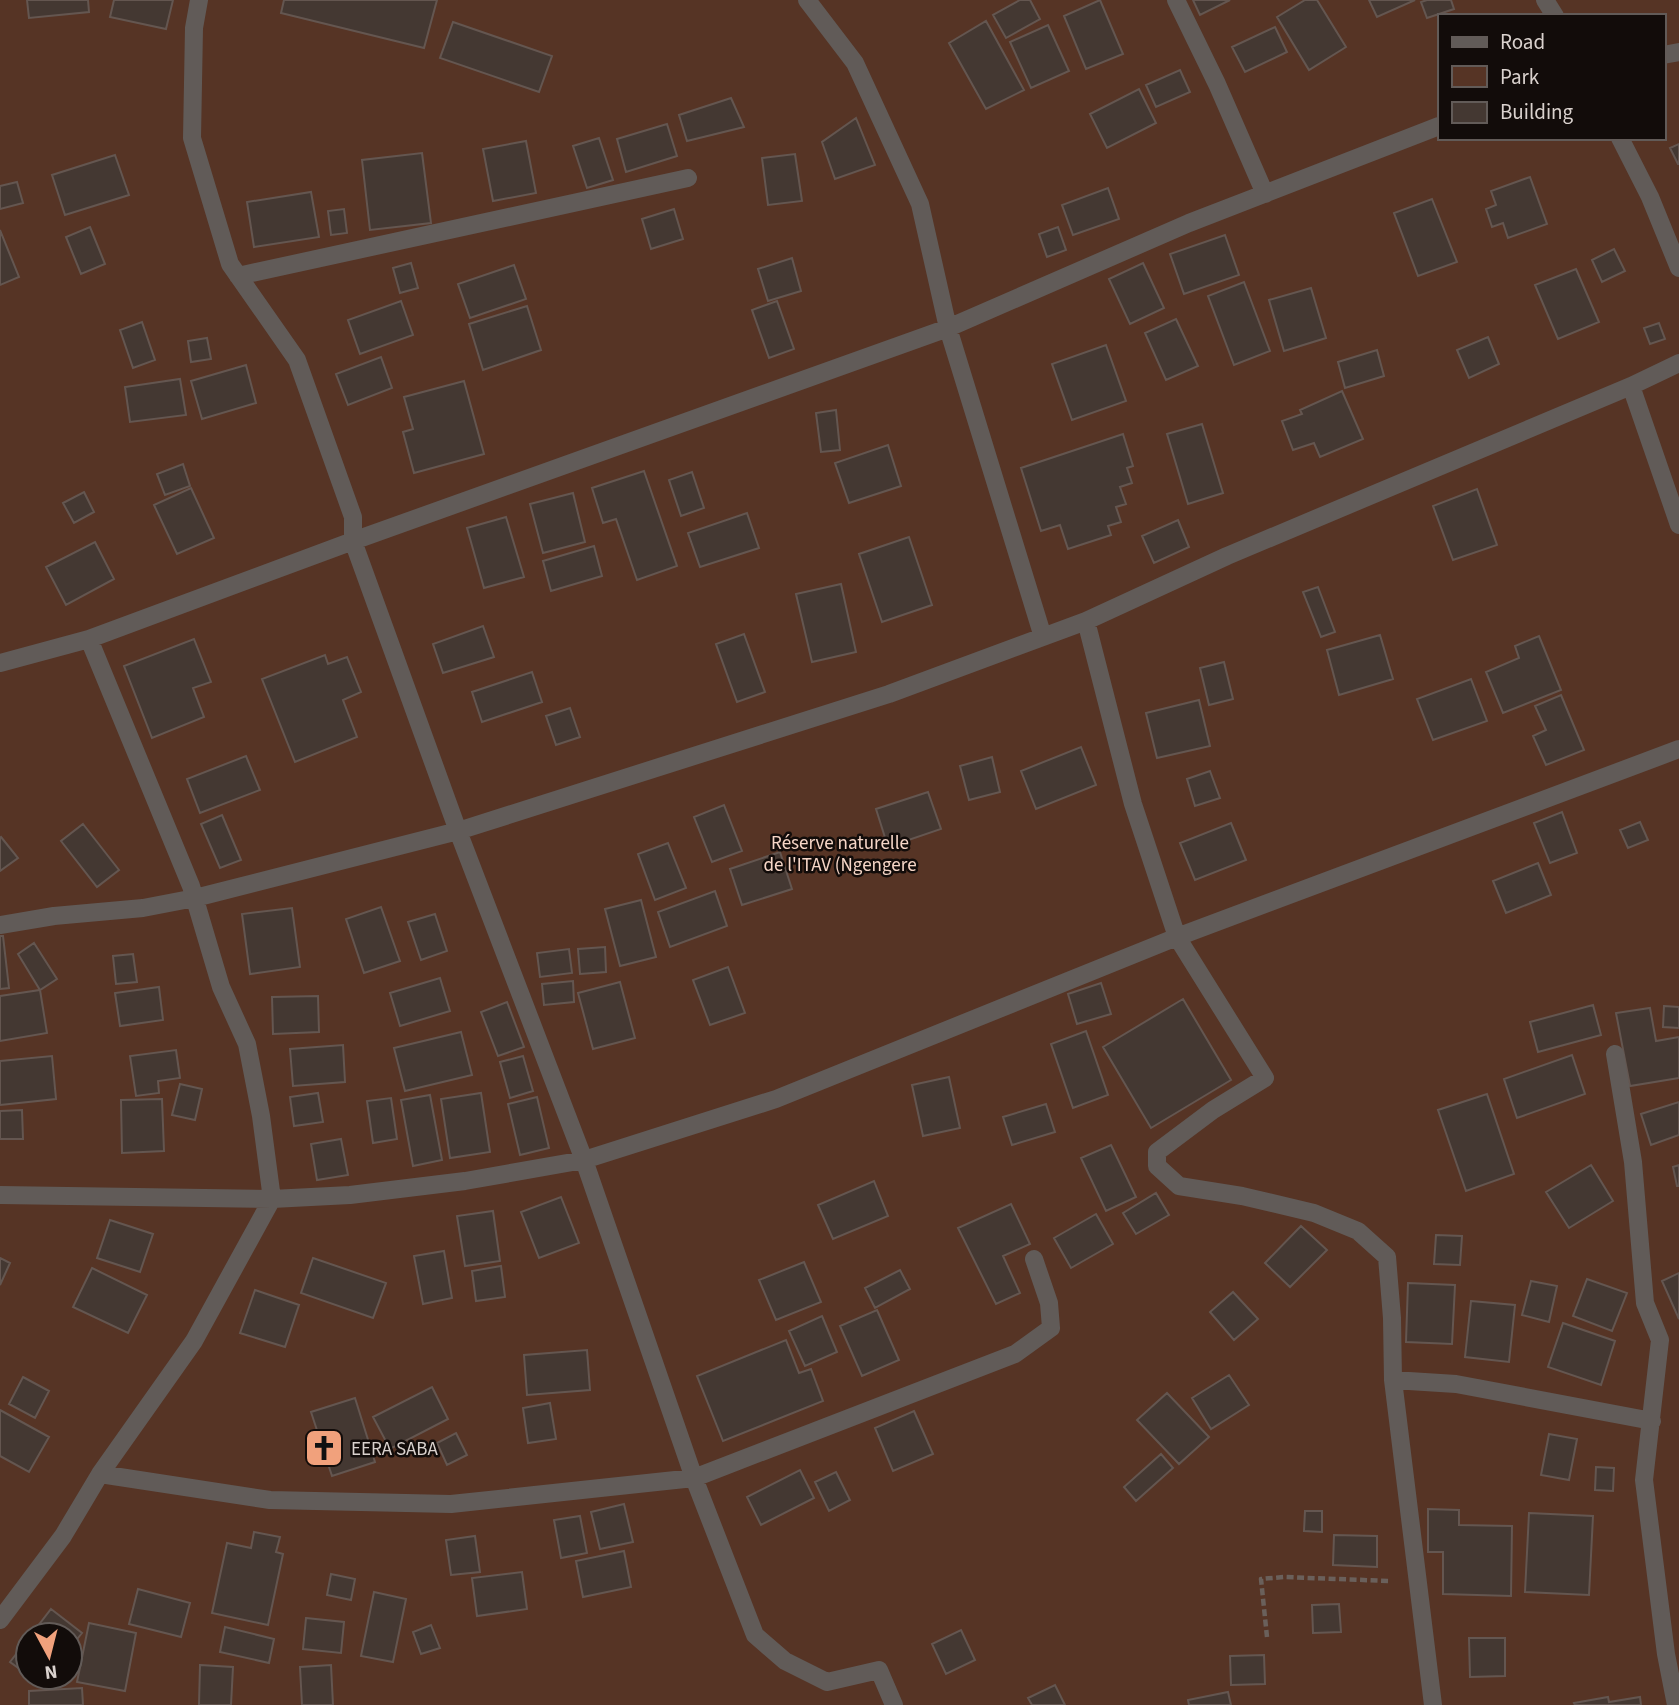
<svg xmlns="http://www.w3.org/2000/svg" width="1679" height="1705" font-family="'Source Sans 3',sans-serif">
  <style>
    .green { fill: #563425; fill-rule: evenodd }
    .building { fill: #443832; stroke: #645650; stroke-width: 2 }
    .lines { fill: none; stroke-linecap: round; stroke-linejoin: round }
    .path { stroke: #6a605b; stroke-width: 4.5; stroke-dasharray: 7 3.5; stroke-linecap: butt }
    .street { stroke: #615b58; stroke-width: 18 }
    .labels { text-anchor: middle; stroke-width: 5; stroke-linejoin: round; paint-order: stroke }
    .park-label { font-size: 19px; fill: #f6d6c7; stroke: #120c0a }
    .poi-label { font-size: 19px; fill: #dad2ce; stroke: #120c0a; text-anchor: start }
  </style>
  <rect width="100%" height="100%" fill="#2d221c"/>
  <path class="green" d="M0,0H1679V1705H0ZM1439,16H1663V138H1439ZM28,1635H70V1677H28Z"/>
  <path class="building" d="M27,0H88L89,12L29,18Z
    M114,0H173L166,29L110,17Z
    M284,0H437L424,48L281,13Z
    M1020,0H1030L1040,19L1006,38L993,15Z
    M1100,0L1123,54L1086,69L1064,16Z
    M1193,0H1230L1200,15Z
    M1305,0H1317L1346,47L1309,70L1277,17Z
    M1369,0H1415L1377,17Z
    M1427,0H1451L1454,9L1427,18L1421,2Z
    M986,21L1024,90L986,109L949,43Z
    M453,22L552,56L539,92L440,58Z
    M1048,25L1069,71L1031,88L1010,42Z
    M1275,27L1287,52L1245,72L1232,47Z
    M1180,70L1190,92L1156,107L1146,85Z
    M1139,89L1156,123L1107,148L1090,114Z
    M731,98L744,127L687,141L679,115Z
    M856,118L875,165L835,179L822,142Z
    M667,124L677,156L626,172L617,139Z
    M599,138L613,180L587,188L573,146Z
    M526,141L536,193L493,201L483,149Z
    M1679,144V164H1678L1670,148Z
    M422,153L431,223L370,230L362,160Z
    M795,154L802,201L768,205L762,158Z
    M115,155L129,195L65,215L52,175Z
    M1530,177L1547,224L1508,238L1503,223L1492,227L1486,209L1496,205L1491,191Z
    M17,182L23,203L0,209V186Z
    M1108,188L1119,219L1073,235L1062,205Z
    M311,192L319,237L254,247L247,202Z
    M1432,199L1457,262L1418,276L1394,213Z
    M344,209L347,233L331,235L328,211Z
    M674,209L683,239L651,249L642,219Z
    M90,227L105,264L81,274L66,237Z
    M1058,227L1066,250L1047,257L1039,234Z
    M0,230L19,277L0,285Z
    M1225,235L1239,275L1184,294L1170,254Z
    M1614,249L1625,271L1602,282L1592,260Z
    M792,258L801,291L768,301L758,269Z
    M411,263L418,288L400,293L393,268Z
    M1143,263L1164,308L1130,324L1109,279Z
    M514,265L526,299L470,318L458,284Z
    M1576,269L1599,322L1558,339L1535,285Z
    M1244,282L1270,351L1234,365L1208,296Z
    M1311,288L1326,338L1284,351L1269,300Z
    M401,301L413,335L360,354L348,320Z
    M777,301L794,349L769,358L752,310Z
    M527,306L541,350L483,370L469,324Z
    M1176,319L1198,366L1166,380L1145,333Z
    M142,322L155,360L133,368L120,330Z
    M1659,323L1665,339L1650,344L1644,328Z
    M1488,337L1499,364L1469,378L1457,350Z
    M207,338L211,359L191,362L188,341Z
    M1106,345L1126,401L1072,420L1052,364Z
    M1377,350L1384,376L1345,388L1338,362Z
    M381,357L392,388L348,405L336,374Z
    M246,365L256,403L202,419L191,381Z
    M180,379L186,415L130,422L125,387Z
    M464,381L484,454L414,473L403,432L413,429L404,397Z
    M1342,391L1363,439L1320,457L1314,443L1293,450L1282,421L1302,414L1300,410Z
    M836,410L840,450L821,452L816,413Z
    M1202,424L1223,493L1188,504L1167,434Z
    M1123,434L1133,466L1127,468L1132,483L1120,487L1126,504L1116,507L1121,522L1108,526L1111,535L1068,549L1060,525L1041,531L1021,468Z
    M888,445L901,486L849,503L835,463Z
    M183,464L190,486L165,495L157,474Z
    M644,471L677,566L637,580L616,519L603,523L592,488Z
    M692,472L704,508L681,516L669,480Z
    M191,488L214,538L177,554L154,505Z
    M1477,489L1497,545L1453,560L1433,506Z
    M84,492L94,512L74,523L63,503Z
    M573,493L585,542L543,553L530,504Z
    M747,513L759,548L700,567L688,533Z
    M506,517L524,577L484,588L467,528Z
    M1178,520L1189,547L1154,563L1142,536Z
    M909,537L932,605L882,622L859,554Z
    M95,542L114,579L66,605L46,567Z
    M594,546L602,576L551,591L543,561Z
    M841,584L856,652L812,662L796,594Z
    M1318,587L1335,632L1321,637L1303,592Z
    M483,626L494,657L443,673L433,644Z
    M744,634L765,692L737,702L716,644Z
    M1380,635L1393,679L1339,695L1327,650Z
    M1539,636L1561,690L1503,713L1486,672L1519,658L1515,646Z
    M194,639L211,682L193,688L204,717L152,738L124,666Z
    M325,655L328,664L347,657L361,692L343,700L357,737L295,762L262,679Z
    M1224,662L1233,699L1209,705L1200,668Z
    M532,672L542,702L482,722L472,692Z
    M1471,679L1487,721L1433,740L1417,699Z
    M1561,695L1584,750L1546,765L1533,736L1546,730L1535,706Z
    M1199,700L1210,746L1157,758L1146,713Z
    M570,708L580,737L556,745L546,716Z
    M1081,747L1096,785L1036,809L1021,771Z
    M246,756L260,790L200,813L187,779Z
    M992,757L1000,792L969,800L960,766Z
    M1210,771L1220,798L1195,806L1187,779Z
    M928,792L941,829L888,847L876,809Z
    M724,805L742,851L712,862L694,817Z
    M1562,812L1577,853L1550,863L1534,823Z
    M222,815L241,860L220,868L201,824Z
    M1640,822L1648,840L1628,848L1620,830Z
    M1231,823L1246,860L1195,880L1180,843Z
    M83,824L119,870L97,887L61,841Z
    M1,837L18,858L0,871V838Z
    M668,843L686,888L655,900L638,854Z
    M780,852L792,889L742,905L730,869Z
    M1538,863L1551,895L1506,913L1493,881Z
    M715,891L727,926L670,947L658,912Z
    M641,900L656,957L620,966L605,909Z
    M381,907L400,961L364,973L346,919Z
    M292,908L300,967L250,974L242,914Z
    M435,914L447,951L421,960L408,922Z
    M0,936H3L9,988L0,989Z
    M34,943L57,979L40,990L18,954Z
    M605,947L606,972L580,974L578,949Z
    M569,949L572,973L540,977L537,953Z
    M133,954L137,982L116,984L113,956Z
    M728,967L745,1013L710,1025L693,980Z
    M440,978L450,1011L400,1026L390,993Z
    M573,981L574,1002L544,1005L542,984Z
    M620,982L635,1038L593,1049L578,993Z
    M1101,983L1111,1014L1077,1024L1068,994Z
    M159,987L163,1020L120,1026L115,993Z
    M40,990L47,1033L0,1041V996Z
    M318,996L319,1032L273,1034L272,997Z
    M1183,999L1231,1080L1151,1128L1103,1047Z
    M507,1002L524,1047L498,1056L481,1012Z
    M1593,1005L1601,1035L1538,1052L1530,1022Z
    M1664,1006L1679,1007V1028L1663,1027Z
    M1650,1008L1656,1041L1679,1037V1078L1630,1086L1616,1013Z
    M1086,1031L1108,1095L1073,1108L1051,1044Z
    M461,1032L472,1075L405,1091L394,1048Z
    M343,1045L345,1082L293,1086L290,1049Z
    M176,1050L180,1078L158,1081L159,1093L136,1096L130,1056Z
    M1572,1055L1585,1094L1517,1118L1504,1079Z
    M52,1056L56,1099L0,1105V1061Z
    M523,1056L533,1091L510,1098L500,1062Z
    M949,1077L960,1128L923,1136L912,1085Z
    M180,1084L202,1089L195,1120L172,1115Z
    M318,1093L323,1122L294,1126L290,1097Z
    M481,1093L490,1152L450,1158L441,1099Z
    M1487,1094L1514,1174L1466,1191L1438,1110Z
    M430,1095L442,1160L413,1166L401,1100Z
    M537,1097L549,1148L520,1155L508,1104Z
    M391,1098L397,1139L373,1143L367,1101Z
    M162,1099L164,1151L122,1153L121,1100Z
    M1679,1102V1135L1651,1145L1641,1114Z
    M1046,1104L1055,1132L1012,1145L1003,1117Z
    M22,1110L23,1139H0V1111Z
    M341,1139L348,1175L317,1180L311,1144Z
    M1111,1145L1136,1197L1106,1211L1081,1158Z
    M1591,1165L1613,1201L1569,1228L1546,1192Z
    M1679,1165V1186H1677L1673,1167Z
    M874,1181L888,1216L833,1239L818,1205Z
    M1156,1193L1169,1215L1136,1234L1123,1213Z
    M561,1197L579,1243L539,1258L521,1212Z
    M1011,1204L1030,1244L1003,1256L1020,1293L996,1304L958,1228Z
    M493,1211L500,1261L465,1266L457,1216Z
    M1096,1214L1113,1244L1071,1268L1054,1238Z
    M110,1220L153,1234L140,1272L97,1258Z
    M1301,1226L1327,1250L1290,1287L1265,1263Z
    M1436,1235L1462,1236L1460,1265L1434,1264Z
    M444,1251L452,1298L423,1304L414,1256Z
    M0,1258L10,1263L0,1285Z
    M313,1258L386,1283L373,1318L301,1293Z
    M804,1262L821,1302L776,1320L759,1280Z
    M501,1266L505,1297L476,1301L472,1271Z
    M92,1268L147,1295L128,1333L73,1307Z
    M900,1270L910,1289L875,1308L865,1288Z
    M1679,1273V1319L1662,1281Z
    M1587,1279L1627,1293L1612,1331L1573,1316Z
    M1531,1281L1557,1286L1549,1322L1522,1315Z
    M1408,1283L1455,1285L1452,1344L1406,1342Z
    M255,1290L299,1305L285,1347L240,1333Z
    M1233,1292L1258,1319L1234,1340L1210,1312Z
    M1471,1301L1515,1305L1509,1362L1465,1357Z
    M877,1310L899,1360L862,1376L840,1326Z
    M822,1316L837,1352L805,1366L789,1331Z
    M1563,1323L1615,1341L1601,1385L1548,1367Z
    M786,1340L799,1373L811,1369L823,1401L723,1441L697,1376Z
    M587,1350L590,1390L527,1395L524,1355Z
    M1229,1375L1249,1405L1211,1429L1192,1398Z
    M23,1377L49,1391L35,1418L9,1404Z
    M432,1387L448,1419L390,1449L373,1417Z
    M1167,1393L1209,1437L1179,1464L1137,1420Z
    M355,1398L375,1462L332,1476L311,1412Z
    M550,1403L556,1439L528,1443L523,1408Z
    M0,1410L49,1437L29,1472L0,1456Z
    M914,1411L933,1454L893,1471L875,1428Z
    M456,1433L467,1455L447,1465L437,1443Z
    M1549,1434L1577,1439L1569,1480L1541,1475Z
    M1161,1454L1173,1468L1136,1501L1124,1487Z
    M1596,1467L1614,1468L1613,1491L1595,1490Z
    M800,1470L814,1498L761,1525L747,1497Z
    M836,1472L850,1500L829,1511L815,1482Z
    M624,1504L633,1542L600,1549L591,1512Z
    M1428,1509L1459,1510V1525L1512,1526L1511,1596L1443,1594V1552H1428Z
    M1305,1511H1322V1532L1304,1531Z
    M1529,1513L1593,1516L1589,1595L1525,1592Z
    M580,1516L587,1553L561,1558L554,1520Z
    M254,1532L280,1537L276,1552L283,1554L268,1625L212,1613L227,1543L251,1548Z
    M1334,1535L1377,1536V1567L1333,1565Z
    M475,1536L480,1572L451,1575L446,1540Z
    M624,1551L631,1587L583,1597L576,1561Z
    M522,1572L527,1609L477,1616L472,1578Z
    M331,1574L355,1579L351,1600L327,1595Z
    M138,1589L190,1603L181,1637L129,1624Z
    M374,1592L406,1599L393,1662L361,1656Z
    M1339,1604L1341,1632L1313,1633L1312,1605Z
    M51,1609L82,1633L70,1648V1635H31Z
    M306,1618L344,1622L341,1653L303,1649Z
    M89,1623L136,1633L125,1691L77,1682Z
    M431,1625L440,1648L421,1654L413,1632Z
    M225,1627L274,1639L269,1663L220,1652Z
    M961,1630L975,1660L946,1674L932,1644Z
    M1469,1638H1505V1676L1470,1677Z
    M28,1639V1675L10,1662Z
    M1264,1655L1265,1684L1231,1685L1230,1656Z
    M200,1665L233,1667L231,1705H199Z
    M331,1665L333,1705H302L300,1667Z
    M1055,1685L1065,1705H1032L1028,1698Z
    M82,1688L83,1705H29V1691Z
    M1228,1692L1231,1705H1189L1188,1700Z
    M1608,1697L1609,1702L1640,1697L1641,1705H1575L1574,1703Z"/>
  <g class="lines">
    <path class="path" d="M1267,1637L1261,1579L1284,1577L1390,1581"/>
    <path class="street" d="M199,0L194,28L192,138L230,264L297,360L353,517V541L458,831L584,1160L694,1478L755,1635L785,1661L827,1682L879,1670L894,1705
      M807,0L855,63L920,204L948,328L1043,637
      M1176,0L1217,84L1265,194
      M1545,0L1555,16
      M1663,55L1679,52
      M1620,138L1650,197L1679,268
      M238,276L688,178
      M1631,386L1679,525
      M1086,621L1133,804L1177,937L1265,1078L1213,1110L1157,1152V1166L1179,1186L1242,1196L1314,1213L1358,1231L1387,1257L1392,1318L1393,1380L1433,1705
      M0,663L89,639L353,541L948,328L1189,223L1439,126
      M0,925L54,916L143,908L195,898L458,831L889,694L1086,621L1227,556L1631,386L1679,363
      M1615,1054L1633,1162L1645,1303L1660,1340L1644,1480L1666,1654L1676,1705
      M0,1195L272,1199L350,1195L465,1181L584,1160L776,1099L1177,937L1679,749
      M1393,1380L1456,1384L1652,1421
      M100,1474L270,1500L451,1504L694,1478L1015,1354L1051,1328L1049,1303L1034,1259
      M0,1620L63,1536L100,1474L194,1341L272,1199L261,1116L247,1044L221,987L191,886L89,639"/>
  </g>
  <defs>
    <symbol id="church-square" viewBox="-11 -11 22 22"><rect x="-9" y="-9" width="18" height="18" rx="4" fill="#f1a17c" stroke="#120c0a"/><path d="M-1.2-6h2.4v3.5h3.3v2.4h-3.3V6h-2.4V-.1h-3.3v-2.4h3.3Z" fill="#111"/></symbol>
  </defs>
  <g fill-rule="evenodd">
    <use href="#church-square" x="302" y="1426" width="44" height="44"/>
  </g>
  <g class="labels">
    <g class="park-label">
      <text x="840" y="849">Réserve naturelle<tspan x="840" dy="22">de l'ITAV (Ngengere</tspan></text>
    </g>
    <g class="poi-label">
      <text x="351" y="1455">EERA SABA</text>
    </g>
  </g>
  <rect x="1438" y="14" width="228" height="126" fill="#120c0a" stroke="#625b58" stroke-width="2"/>
  <rect x="1452" y="37" width="35" height="10" fill="#615b58" stroke="#625b58" stroke-width="2"/>
  <text x="1500" y="49" font-size="21" fill="#dad2ce">Road</text>
  <rect x="1452" y="66" width="35" height="21" fill="#563425" stroke="#625b58" stroke-width="2"/>
  <text x="1500" y="84" font-size="21" fill="#dad2ce">Park</text>
  <rect x="1452" y="102" width="35" height="21" fill="#443832" stroke="#625b58" stroke-width="2"/>
  <text x="1500" y="119" font-size="21" fill="#dad2ce">Building</text>
  <g transform="translate(49 1656) rotate(173)"><circle r="33" fill="#120c0a" stroke="#625b58" stroke-width="2"/>
  <path d="M0-5L12 26L0 18L-12 26Z" fill="#f1a17c"/>
  <text y="-10" font-size="19" font-weight="bold" text-anchor="middle" fill="#dad2ce">N</text>
  </g>
</svg>
